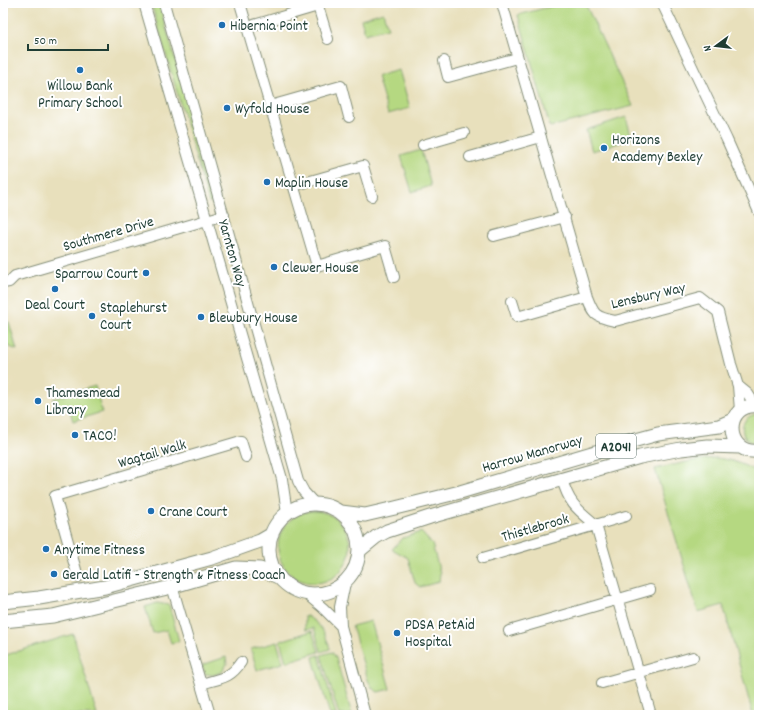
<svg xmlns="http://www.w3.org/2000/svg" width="762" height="718" font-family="Dekko,sans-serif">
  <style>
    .green { fill: #b5d881; stroke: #6a8a5a }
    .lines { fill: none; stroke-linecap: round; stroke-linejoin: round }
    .minor-casing { stroke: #848e78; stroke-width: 12 }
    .major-casing { stroke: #848e78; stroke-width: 15 }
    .minor { stroke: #fff; stroke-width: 10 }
    .major { stroke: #fff; stroke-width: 13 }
    .poi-dot { fill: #1f6fb2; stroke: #fff; stroke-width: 1.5 }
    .labels { text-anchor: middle; stroke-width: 4; stroke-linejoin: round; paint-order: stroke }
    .shield { fill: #fff; stroke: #627771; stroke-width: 1 }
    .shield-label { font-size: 14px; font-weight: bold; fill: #1f3d34 }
    .poi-label { font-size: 15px; fill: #1f3d34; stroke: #fff; text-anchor: start }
    .street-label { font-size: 15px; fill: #1f3d34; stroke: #fff }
  </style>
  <rect width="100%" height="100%" fill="#fff"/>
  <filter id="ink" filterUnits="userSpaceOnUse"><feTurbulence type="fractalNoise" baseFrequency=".025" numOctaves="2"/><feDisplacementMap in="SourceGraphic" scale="8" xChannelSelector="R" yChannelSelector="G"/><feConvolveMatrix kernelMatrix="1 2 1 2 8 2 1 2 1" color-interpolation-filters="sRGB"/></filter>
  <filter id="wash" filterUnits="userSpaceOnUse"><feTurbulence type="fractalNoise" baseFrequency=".012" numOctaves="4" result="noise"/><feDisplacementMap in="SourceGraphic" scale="16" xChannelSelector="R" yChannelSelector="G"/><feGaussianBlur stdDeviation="0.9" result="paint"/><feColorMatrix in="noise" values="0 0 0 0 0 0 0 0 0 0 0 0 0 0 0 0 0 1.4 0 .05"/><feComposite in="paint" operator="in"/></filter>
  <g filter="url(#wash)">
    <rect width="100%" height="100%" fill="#e8e0bc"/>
    <path class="green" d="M151,3H159L206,166L205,172L213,202L209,203Z
      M564,3H585L633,106L550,127L518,15Z
      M383,12L388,28L365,34L361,19Z
      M399,70L410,108L388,114L377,76Z
      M626,117L632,139L592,151L586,130Z
      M421,150L431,186L412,192L401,156Z
      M9,322L17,350L3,344V323Z
      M95,386L102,412L73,421L69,407L57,411L53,399Z
      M759,414V444C737,444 737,414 759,414Z
      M715,458C731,459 745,465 759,473V715H753L723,605L698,612L655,469L696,460Z
      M278 547a36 36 0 1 1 72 0a36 36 0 1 1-72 0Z
      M421,532L432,544L440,573L439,582L420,587L415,583L408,558L392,549L403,538Z
      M157,603L169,605L179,641L171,643L167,630L153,633L145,607Z
      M305,615C321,624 325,632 330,649L321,652L314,628L305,630Z
      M371,621L390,689L378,692L372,688L368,680L352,626Z
      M312,631L319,652L286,662L280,641Z
      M73,634L97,715H3V656Z
      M277,642L283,663L257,670L251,649Z
      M332,652L336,658L352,715H339L321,655Z
      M319,655L336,715H330L314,662L313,657Z
      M226,657L227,664L222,672L213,675L205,674L202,665Z"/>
  </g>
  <g filter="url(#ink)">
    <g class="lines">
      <defs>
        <path id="minor" d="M144,3L282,479L287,513
          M164,3L298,481L304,492L314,503
          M240,3L317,266L385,246L394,277
          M502,3L587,297C594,315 595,317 615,321L700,298L718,312L731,364L738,386L740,410
          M662,3L727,140L759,212
          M247,27L318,6L328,39
          M444,61L448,77L517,58
          M270,106L341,86L349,117
          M423,145L464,133
          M470,157L541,137
          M293,186L363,166L372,196
          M494,236L565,217
          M3,283L9,282L15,276L224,215
          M512,301L517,317L587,297
          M738,386L748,394L755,405
          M562,479C569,504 577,509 596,525L651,715
          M483,558L626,516
          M78,577L55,496L241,441L246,457
          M345,583L340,607L341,626L365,715
          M172,586L210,715
          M304,592L323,608L341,626
          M509,631L650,590
          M602,683L693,657
          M201,684C220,678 230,679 241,662"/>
        <path id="major" d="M759,406C723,401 723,456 759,451
          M269 549a45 45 0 1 1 90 0a45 45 0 1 1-90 0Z
          M341,512L365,515L395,508L460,492L636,440L658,434L719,426L733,420
          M359,551L376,537L387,531L430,517L640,457L681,449L707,446L741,447
          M3,602L39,598L105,587L212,558L260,541L272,534
          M3,621L53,616L167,588L236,568L260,569L278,577"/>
      </defs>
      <use href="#minor" class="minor-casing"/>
      <use href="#major" class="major-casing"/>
      <use href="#minor" class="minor"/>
      <use href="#major" class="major"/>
    </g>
  </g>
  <g class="poi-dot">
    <circle cx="222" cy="25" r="4"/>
    <circle cx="80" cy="70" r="4"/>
    <circle cx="227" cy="108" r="4"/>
    <circle cx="604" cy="148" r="4"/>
    <circle cx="267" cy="182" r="4"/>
    <circle cx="274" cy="267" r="4"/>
    <circle cx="146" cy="273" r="4"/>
    <circle cx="55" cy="289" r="4"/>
    <circle cx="92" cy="316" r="4"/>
    <circle cx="201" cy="317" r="4"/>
    <circle cx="38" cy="401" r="4"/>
    <circle cx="75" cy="435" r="4"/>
    <circle cx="151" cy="511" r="4"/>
    <circle cx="46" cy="549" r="4"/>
    <circle cx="54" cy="574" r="4"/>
    <circle cx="397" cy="633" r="4"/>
  </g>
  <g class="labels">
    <rect class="shield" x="596" y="434" width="40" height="24" rx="3"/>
    <g class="shield-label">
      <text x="616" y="451">A2041</text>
    </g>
    <g class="poi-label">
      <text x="230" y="30">Hibernia Point</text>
      <text x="80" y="90" text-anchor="middle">Willow Bank<tspan x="80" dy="17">Primary School</tspan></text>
      <text x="235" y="113">Wyfold House</text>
      <text x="612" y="144">Horizons<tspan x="612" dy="17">Academy Bexley</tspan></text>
      <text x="275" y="187">Maplin House</text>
      <text x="282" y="272">Clewer House</text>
      <text x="138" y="278" text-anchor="end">Sparrow Court</text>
      <text x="55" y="309" text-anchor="middle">Deal Court</text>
      <text x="100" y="312">Staplehurst<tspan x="100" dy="17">Court</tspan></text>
      <text x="209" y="322">Blewbury House</text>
      <text x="46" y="397">Thamesmead<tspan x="46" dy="17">Library</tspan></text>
      <text x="83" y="440">TACO!</text>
      <text x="159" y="516">Crane Court</text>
      <text x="54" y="554">Anytime Fitness</text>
      <text x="62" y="579">Gerald Latifi - Strength &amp; Fitness Coach</text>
      <text x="405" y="629">PDSA PetAid<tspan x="405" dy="17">Hospital</tspan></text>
    </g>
    <g class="street-label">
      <text transform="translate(108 233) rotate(-16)" y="5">Southmere Drive</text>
      <text transform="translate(233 253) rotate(74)" y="5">Yarnton Way</text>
      <text transform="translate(648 295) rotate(-13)" y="5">Lensbury Way</text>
      <text transform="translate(152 453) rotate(-16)" y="5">Wagtail Walk</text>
      <text transform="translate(532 453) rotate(-16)" y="5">Harrow Manorway</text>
      <text transform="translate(535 527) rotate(-16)" y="5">Thistlebrook</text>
    </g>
  </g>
  <rect width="762" height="718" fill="none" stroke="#fff" stroke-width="16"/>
  <g transform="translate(716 46) rotate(255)" stroke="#ffffff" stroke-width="3" paint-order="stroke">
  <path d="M0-3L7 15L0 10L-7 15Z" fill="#1f3d34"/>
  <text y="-6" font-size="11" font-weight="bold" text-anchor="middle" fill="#1f3d34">N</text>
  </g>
  <path d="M28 44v6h80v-6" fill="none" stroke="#1f3d34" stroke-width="2"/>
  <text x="34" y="44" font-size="12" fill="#1f3d34" stroke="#ffffff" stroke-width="3" paint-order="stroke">50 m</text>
</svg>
